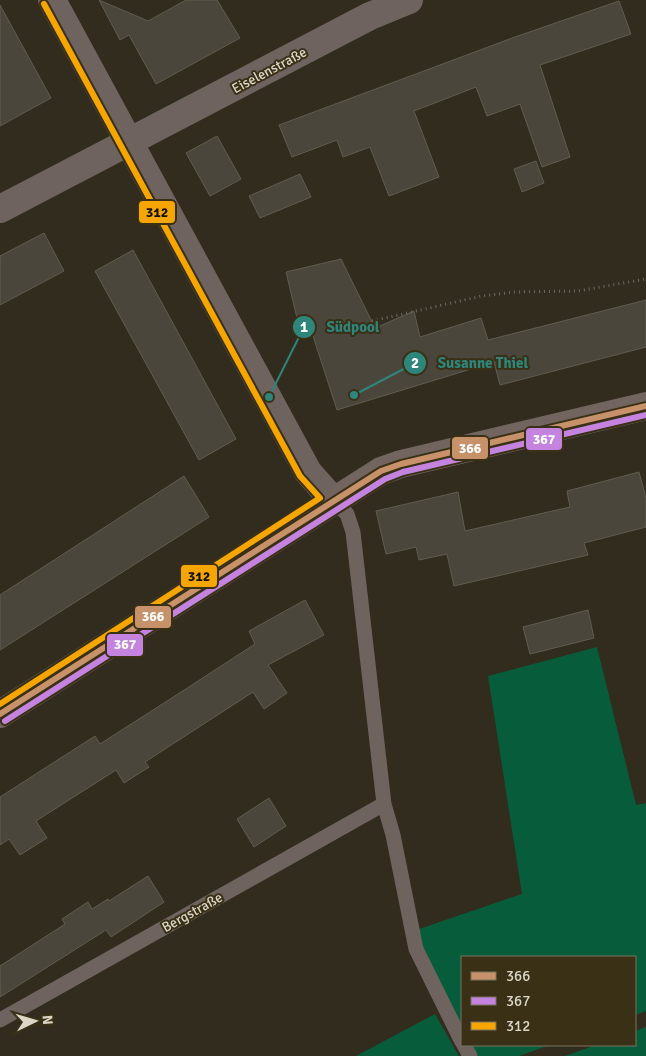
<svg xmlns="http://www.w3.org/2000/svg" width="646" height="1056" font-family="Signika,sans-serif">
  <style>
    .green { fill: #075d3b }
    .building { fill: #4a463b; stroke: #605c50 }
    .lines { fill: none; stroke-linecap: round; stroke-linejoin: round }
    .path { stroke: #706863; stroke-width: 3; stroke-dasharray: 1 4; stroke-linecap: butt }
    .lane { stroke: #6f6360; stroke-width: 15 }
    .street { stroke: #6f6360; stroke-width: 28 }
    .secondary { stroke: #726560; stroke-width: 28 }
    .bus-1-casing { stroke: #393016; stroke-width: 10 }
    .bus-2-casing { stroke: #393016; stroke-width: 10 }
    .bus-3-casing { stroke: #393016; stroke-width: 10 }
    .bus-1 { stroke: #c7916a; stroke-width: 6 }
    .bus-2 { stroke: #c483df; stroke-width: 6 }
    .bus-3 { stroke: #f7a600; stroke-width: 6 }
    .labels { text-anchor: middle; stroke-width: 4; stroke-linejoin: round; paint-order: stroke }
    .street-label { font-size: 14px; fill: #dcd7c8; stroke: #393016 }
    .leader { fill: none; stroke: #2e857c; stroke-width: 2 }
    .callout-dot { fill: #2e857c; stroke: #393016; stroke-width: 2 }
    .mark-label { font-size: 15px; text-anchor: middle; font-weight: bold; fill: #fff }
    .callout-label { font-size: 15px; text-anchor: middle; font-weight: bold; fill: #2e857c; stroke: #393016; stroke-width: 4; stroke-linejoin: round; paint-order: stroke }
    .line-badge { stroke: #393016; stroke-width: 2 }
    .badge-label { font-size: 14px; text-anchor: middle; font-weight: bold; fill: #fff }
    .pale-badge-label { font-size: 14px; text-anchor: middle; font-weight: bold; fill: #111 }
  </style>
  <rect width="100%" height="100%" fill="#312c1e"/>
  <path class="green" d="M597,647L636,805L646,803V1011L635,1015V957H462V1027L427,959L416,930L522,894L488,676Z
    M435,1014L459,1056H356Z
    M646,1027V1056H565L596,1045H635V1031Z
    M471,1045H550L519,1056H477Z"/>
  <path class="building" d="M99,0L148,21L186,0H217L240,38L156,84L129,35L120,40Z
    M619,1L631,34L540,65L570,157L542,167L520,104L487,116L476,87L414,111L439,177L389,196L370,147L343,157L337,140L292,157L279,125L515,37Z
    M0,5L51,98L0,126Z
    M217,136L241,179L210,196L186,153Z
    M536,161L544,183L522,192L514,169Z
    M300,174L311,197L260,218L249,196Z
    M44,233L64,271L0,305V256Z
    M133,250L236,439L199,460L95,271Z
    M341,259L375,328L414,311L420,337L481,318L488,340L646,300V347L500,385L494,362L337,410L313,336L302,339L286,272Z
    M639,472L646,498V527L584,543L588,555L454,586L447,554L419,560L416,547L386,554L376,511L458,492L465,531L570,507L567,491Z
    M184,476L209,517L0,650V595Z
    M305,600L324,635L268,665L287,693L264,709L253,692L145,762L149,767L124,783L116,770L36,821L47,838L20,855L9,839L0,845V797L95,736L100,744L178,694L255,644L249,631Z
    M588,610L594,638L530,654L523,627Z
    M269,798L286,826L254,847L237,819Z
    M148,876L164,902L111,937L106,930L0,997V966L65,924L62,919L88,902L92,909L108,899L109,901Z"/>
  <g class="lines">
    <path class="path" d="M372,321L482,296L515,292L578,291L646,279"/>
    <path class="lane" d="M333,500L347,514L353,532L384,804L393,835L416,949L462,1042
      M0,1020L384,804
      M464,1045L470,1056"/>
    <path class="street" d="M52,0L308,472L333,500
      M0,209L370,16L409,0"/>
    <path class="secondary" d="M0,714L381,471L401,464L646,406"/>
    <defs>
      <path id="bus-1" d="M0,714L381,471L401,464L646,406"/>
      <path id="bus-2" d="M5,721L385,479L403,472L646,415"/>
      <path id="bus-3" d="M0,704L320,498L300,476L44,4"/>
    </defs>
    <use href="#bus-1" class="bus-1-casing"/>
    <use href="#bus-2" class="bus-2-casing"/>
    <use href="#bus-3" class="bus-3-casing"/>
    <use href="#bus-1" class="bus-1"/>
    <use href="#bus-2" class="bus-2"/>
    <use href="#bus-3" class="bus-3"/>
  </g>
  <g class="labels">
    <g class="street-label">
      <text transform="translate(269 70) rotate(-28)" y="5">Eiselenstraße</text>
      <text transform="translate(192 912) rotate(-29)" y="5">Bergstraße</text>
    </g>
  </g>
  <path class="leader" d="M269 397L304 327M354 395L415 363"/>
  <g class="callout-dot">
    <circle cx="269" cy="397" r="5"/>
    <circle cx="354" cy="395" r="5"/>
    <circle cx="304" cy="327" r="12"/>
    <circle cx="415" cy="363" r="12"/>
  </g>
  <g class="mark-label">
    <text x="304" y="332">1</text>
    <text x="415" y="368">2</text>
  </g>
  <g class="callout-label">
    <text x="353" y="332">Südpool</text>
    <text x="483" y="368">Susanne Thiel</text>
  </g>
  <g class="line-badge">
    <rect x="138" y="200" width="38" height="24" rx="5" fill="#f7a600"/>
    <rect x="525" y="427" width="38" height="24" rx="5" fill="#c483df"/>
    <rect x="451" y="436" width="38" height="24" rx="5" fill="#c7916a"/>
    <rect x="180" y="564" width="38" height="24" rx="5" fill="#f7a600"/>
    <rect x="134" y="605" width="38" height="24" rx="5" fill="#c7916a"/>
    <rect x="106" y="633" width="38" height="24" rx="5" fill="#c483df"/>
  </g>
  <g class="badge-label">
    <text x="544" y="444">367</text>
    <text x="470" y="453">366</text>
    <text x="153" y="621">366</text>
    <text x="125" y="649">367</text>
  </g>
  <g class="pale-badge-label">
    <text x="157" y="217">312</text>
    <text x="199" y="581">312</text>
  </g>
  <rect x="461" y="956" width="175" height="90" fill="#393016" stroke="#7a735d"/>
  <rect x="471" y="972" width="25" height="8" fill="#c7916a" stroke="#7a735d"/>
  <text x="506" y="981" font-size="15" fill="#dcd7c8">366</text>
  <rect x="471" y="997" width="25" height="8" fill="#c483df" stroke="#7a735d"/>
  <text x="506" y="1006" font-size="15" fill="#dcd7c8">367</text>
  <rect x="471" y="1022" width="25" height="8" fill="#f7a600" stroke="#7a735d"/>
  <text x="506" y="1031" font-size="15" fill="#dcd7c8">312</text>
  <g transform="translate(35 1021) rotate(85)" stroke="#393016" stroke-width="4" paint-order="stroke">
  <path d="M0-4L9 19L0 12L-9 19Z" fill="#dcd7c8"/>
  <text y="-8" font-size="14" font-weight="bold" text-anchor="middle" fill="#dcd7c8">N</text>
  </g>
</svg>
